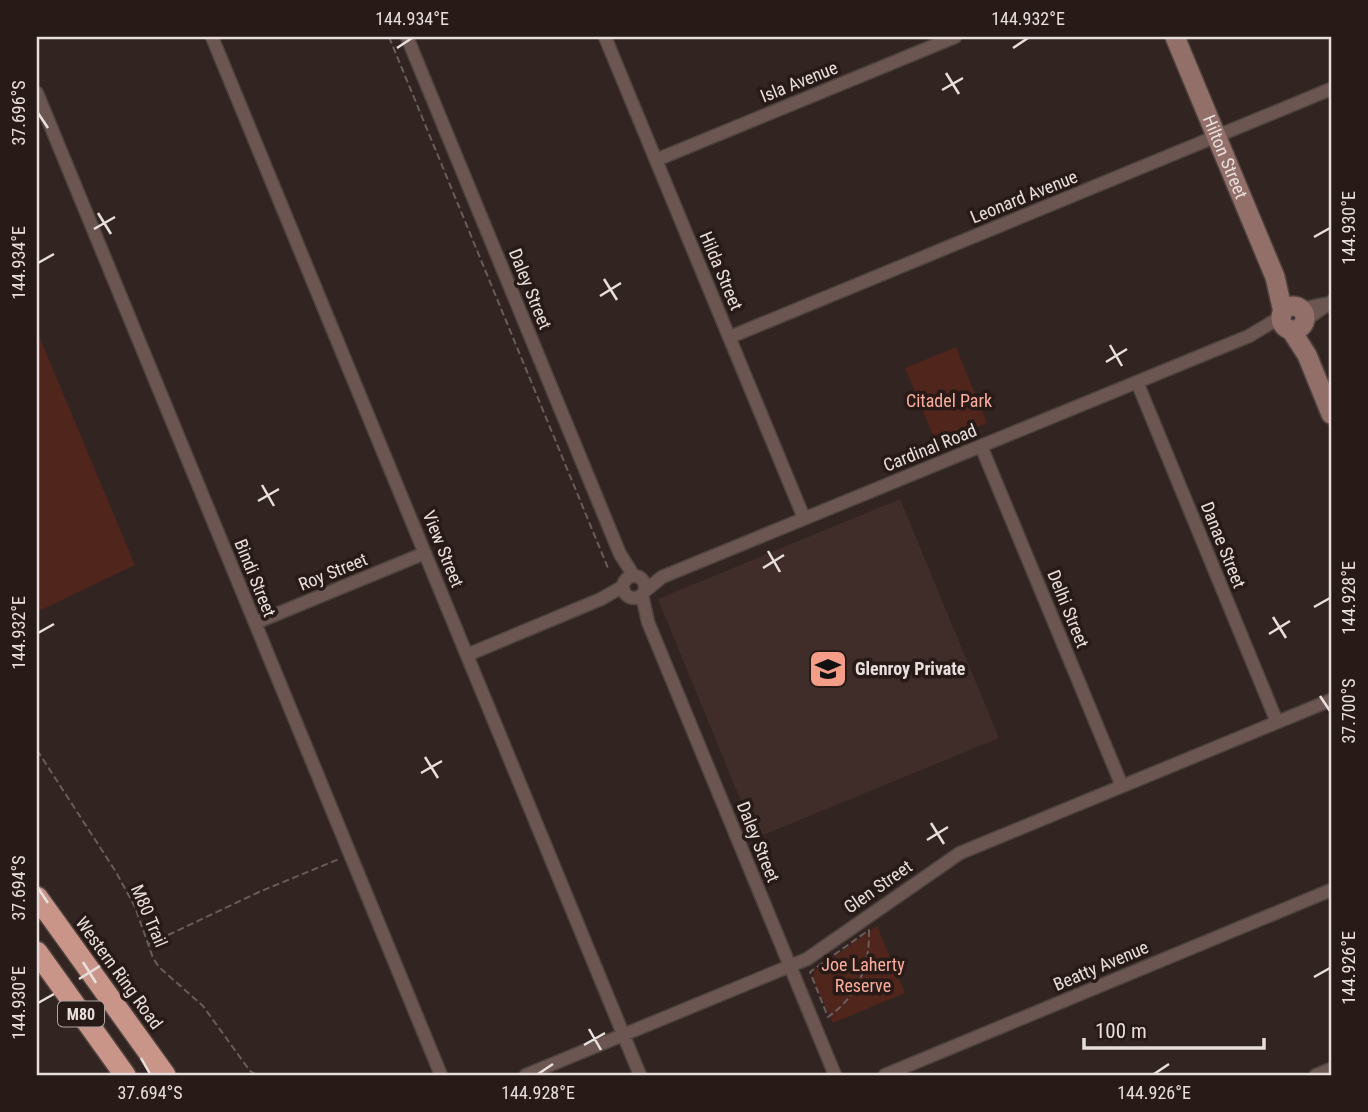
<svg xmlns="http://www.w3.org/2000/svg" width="1368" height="1112" font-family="'Roboto Condensed',sans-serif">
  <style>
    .built { fill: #402d29 }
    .green { fill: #4f251c }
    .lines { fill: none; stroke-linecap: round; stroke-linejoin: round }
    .street-casing { stroke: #4e423f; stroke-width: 15 }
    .secondary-casing { stroke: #4e423f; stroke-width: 22 }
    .highway-casing { stroke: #4e423f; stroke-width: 24 }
    .path { stroke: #695d5b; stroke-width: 2; stroke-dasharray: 7 3.5; stroke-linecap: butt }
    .street { stroke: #6b5651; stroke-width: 12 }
    .secondary { stroke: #926f68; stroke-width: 19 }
    .highway { stroke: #ca9589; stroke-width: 21 }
    .ticks { fill: none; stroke: #e8dfdd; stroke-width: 2.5 }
    .labels { text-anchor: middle; stroke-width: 7; stroke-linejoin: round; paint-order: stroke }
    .shield { fill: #271a17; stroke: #aea4a2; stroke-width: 2 }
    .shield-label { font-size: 16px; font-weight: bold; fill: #e8dfdd }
    .street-label { font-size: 18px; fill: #e8dfdd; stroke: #271a17 }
    .park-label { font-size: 18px; fill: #fcae9c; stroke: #271a17 }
    .poi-label { font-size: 18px; font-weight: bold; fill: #e8dfdd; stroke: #271a17; text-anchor: start }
    .neatline { fill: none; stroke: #e8dfdd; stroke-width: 2.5 }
    .ticks-label { font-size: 18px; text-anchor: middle; fill: #e8dfdd }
  </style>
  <rect width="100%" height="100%" fill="#312421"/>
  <path class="built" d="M900,499L999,738L756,838L658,599Z"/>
  <path class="green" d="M37,331L135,565L37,612Z
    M956,347L987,423L937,445L905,368Z
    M877,926L905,993L833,1023L813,978L814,971Z"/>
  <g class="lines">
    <defs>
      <path id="street" d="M212,37L640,1075
        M407,37L620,554L634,576
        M605,37L804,518
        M37,93L441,1075
        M656,160L955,37
        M1300,309L1324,304
        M1304,321L1331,302
        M730,337L1331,89
        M1137,382L1277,722
        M981,446L1122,786
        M623 587a11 11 0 1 1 22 0a11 11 0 1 1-22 0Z
        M645,591L662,577L1249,336L1281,317
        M642,595L648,622L835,1075
        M255,623L425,553
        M467,655L601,599L622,587
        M526,1075L807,959L960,853L1331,700
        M885,1075L1331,890
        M1316,1075L1331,1069"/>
      <g id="secondary">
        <path id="s1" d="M1175,37L1275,277L1283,312"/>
        <circle cx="1293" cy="318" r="12"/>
        <path d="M1291,330L1307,355L1331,414"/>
      </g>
      <path id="highway" d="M37,897L165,1075
        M37,952L125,1075"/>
    </defs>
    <use href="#street" class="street-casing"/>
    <use href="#secondary" class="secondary-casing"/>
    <use href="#highway" class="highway-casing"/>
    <path class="path" d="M389,37L608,568
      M37,750L116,872L135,907L153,958L159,967L203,1006L250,1071L257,1075
      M869,930C870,965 858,996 828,1017L810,972Z
      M149,944L259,892L339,859"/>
    <use href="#street" class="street"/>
    <use href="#secondary" class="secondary"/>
    <use href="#highway" class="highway"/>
  </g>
  <path class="ticks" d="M397,48L412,38M1013,48L1028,38M946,73L959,94M942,90L963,78M38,113L48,128M98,213L111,234M94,229L115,217M1314,237L1330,228M38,263L54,254M604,279L617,300M600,296L621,283M1110,345L1122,366M1106,362L1127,349M262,485L274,506M258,501L279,489M768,551L780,572M763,568L784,555M1314,607L1330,598M1273,617L1286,638M38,633L54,624M1269,634L1290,621M1320,696L1330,711M425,757L438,778M421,773L442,761M931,823L944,844M927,840L948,827M38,888L48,903M83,962L96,983M1314,977L1330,968M79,979L100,966M38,1003L54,994M589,1029L601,1050M584,1045L605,1033M141,1058L150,1074M538,1074L553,1064M1154,1074L1169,1064"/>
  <defs>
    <symbol id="school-square" viewBox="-11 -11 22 22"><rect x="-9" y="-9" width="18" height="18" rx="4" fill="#f49e8a" stroke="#271a17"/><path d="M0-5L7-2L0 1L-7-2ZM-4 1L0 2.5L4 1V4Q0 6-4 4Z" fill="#111"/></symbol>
  </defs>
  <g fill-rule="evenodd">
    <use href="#school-square" x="806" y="647" width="44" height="44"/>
  </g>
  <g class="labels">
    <rect class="shield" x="58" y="1001.5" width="46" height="25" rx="5"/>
    <g class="shield-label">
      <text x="81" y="1020">M80</text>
    </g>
    <g class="street-label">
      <text transform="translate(799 82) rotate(-22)" y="6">Isla Avenue</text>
      <text dy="6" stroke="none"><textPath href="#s1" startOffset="130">Hilton Street</textPath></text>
      <text transform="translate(1024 197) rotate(-22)" y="6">Leonard Avenue</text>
      <text transform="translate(721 271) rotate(67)" y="6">Hilda Street</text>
      <text transform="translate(530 289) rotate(68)" y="6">Daley Street</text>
      <text transform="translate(930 448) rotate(-22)" y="6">Cardinal Road</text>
      <text transform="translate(1223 545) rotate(68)" y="6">Danae Street</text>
      <text transform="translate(443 549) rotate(68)" y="6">View Street</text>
      <text transform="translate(333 572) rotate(-22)" y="6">Roy Street</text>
      <text transform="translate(255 578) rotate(68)" y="6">Bindi Street</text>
      <text transform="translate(1068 609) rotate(68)" y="6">Delhi Street</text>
      <text transform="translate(758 842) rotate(68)" y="6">Daley Street</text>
      <text transform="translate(878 887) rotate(-35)" y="6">Glen Street</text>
      <text transform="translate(149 916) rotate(67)" y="6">M80 Trail</text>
      <text transform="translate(1101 966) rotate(-23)" y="6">Beatty Avenue</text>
      <text transform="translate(119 973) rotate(54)" y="6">Western Ring Road</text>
    </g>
    <g class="park-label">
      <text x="949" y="407">Citadel Park</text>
      <text x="863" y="971">Joe Laherty<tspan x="863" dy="21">Reserve</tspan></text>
    </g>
    <g class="poi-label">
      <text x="855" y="675">Glenroy Private</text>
    </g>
  </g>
  <rect width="1368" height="1112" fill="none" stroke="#271a17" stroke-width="77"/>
  <path d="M1084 1038v10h180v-10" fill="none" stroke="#e8dfdd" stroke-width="3.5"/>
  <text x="1095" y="1038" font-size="21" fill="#e8dfdd" stroke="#271a17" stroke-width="5" paint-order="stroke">100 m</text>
  <rect x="38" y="38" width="1292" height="1036" class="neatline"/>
  <g class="ticks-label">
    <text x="412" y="25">144.934°E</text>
    <text x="1028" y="25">144.932°E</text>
    <text transform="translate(19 113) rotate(-90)" y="6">37.696°S</text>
    <text transform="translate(1349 228) rotate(-90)" y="6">144.930°E</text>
    <text transform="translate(19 263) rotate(-90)" y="6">144.934°E</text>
    <text transform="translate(1349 598) rotate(-90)" y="6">144.928°E</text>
    <text transform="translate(19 633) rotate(-90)" y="6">144.932°E</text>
    <text transform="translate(1349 711) rotate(-90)" y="6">37.700°S</text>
    <text transform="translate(19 888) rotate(-90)" y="6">37.694°S</text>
    <text transform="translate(1349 968) rotate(-90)" y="6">144.926°E</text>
    <text transform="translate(19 1003) rotate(-90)" y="6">144.930°E</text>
    <text x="150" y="1099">37.694°S</text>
    <text x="538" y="1099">144.928°E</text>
    <text x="1154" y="1099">144.926°E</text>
  </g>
</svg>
